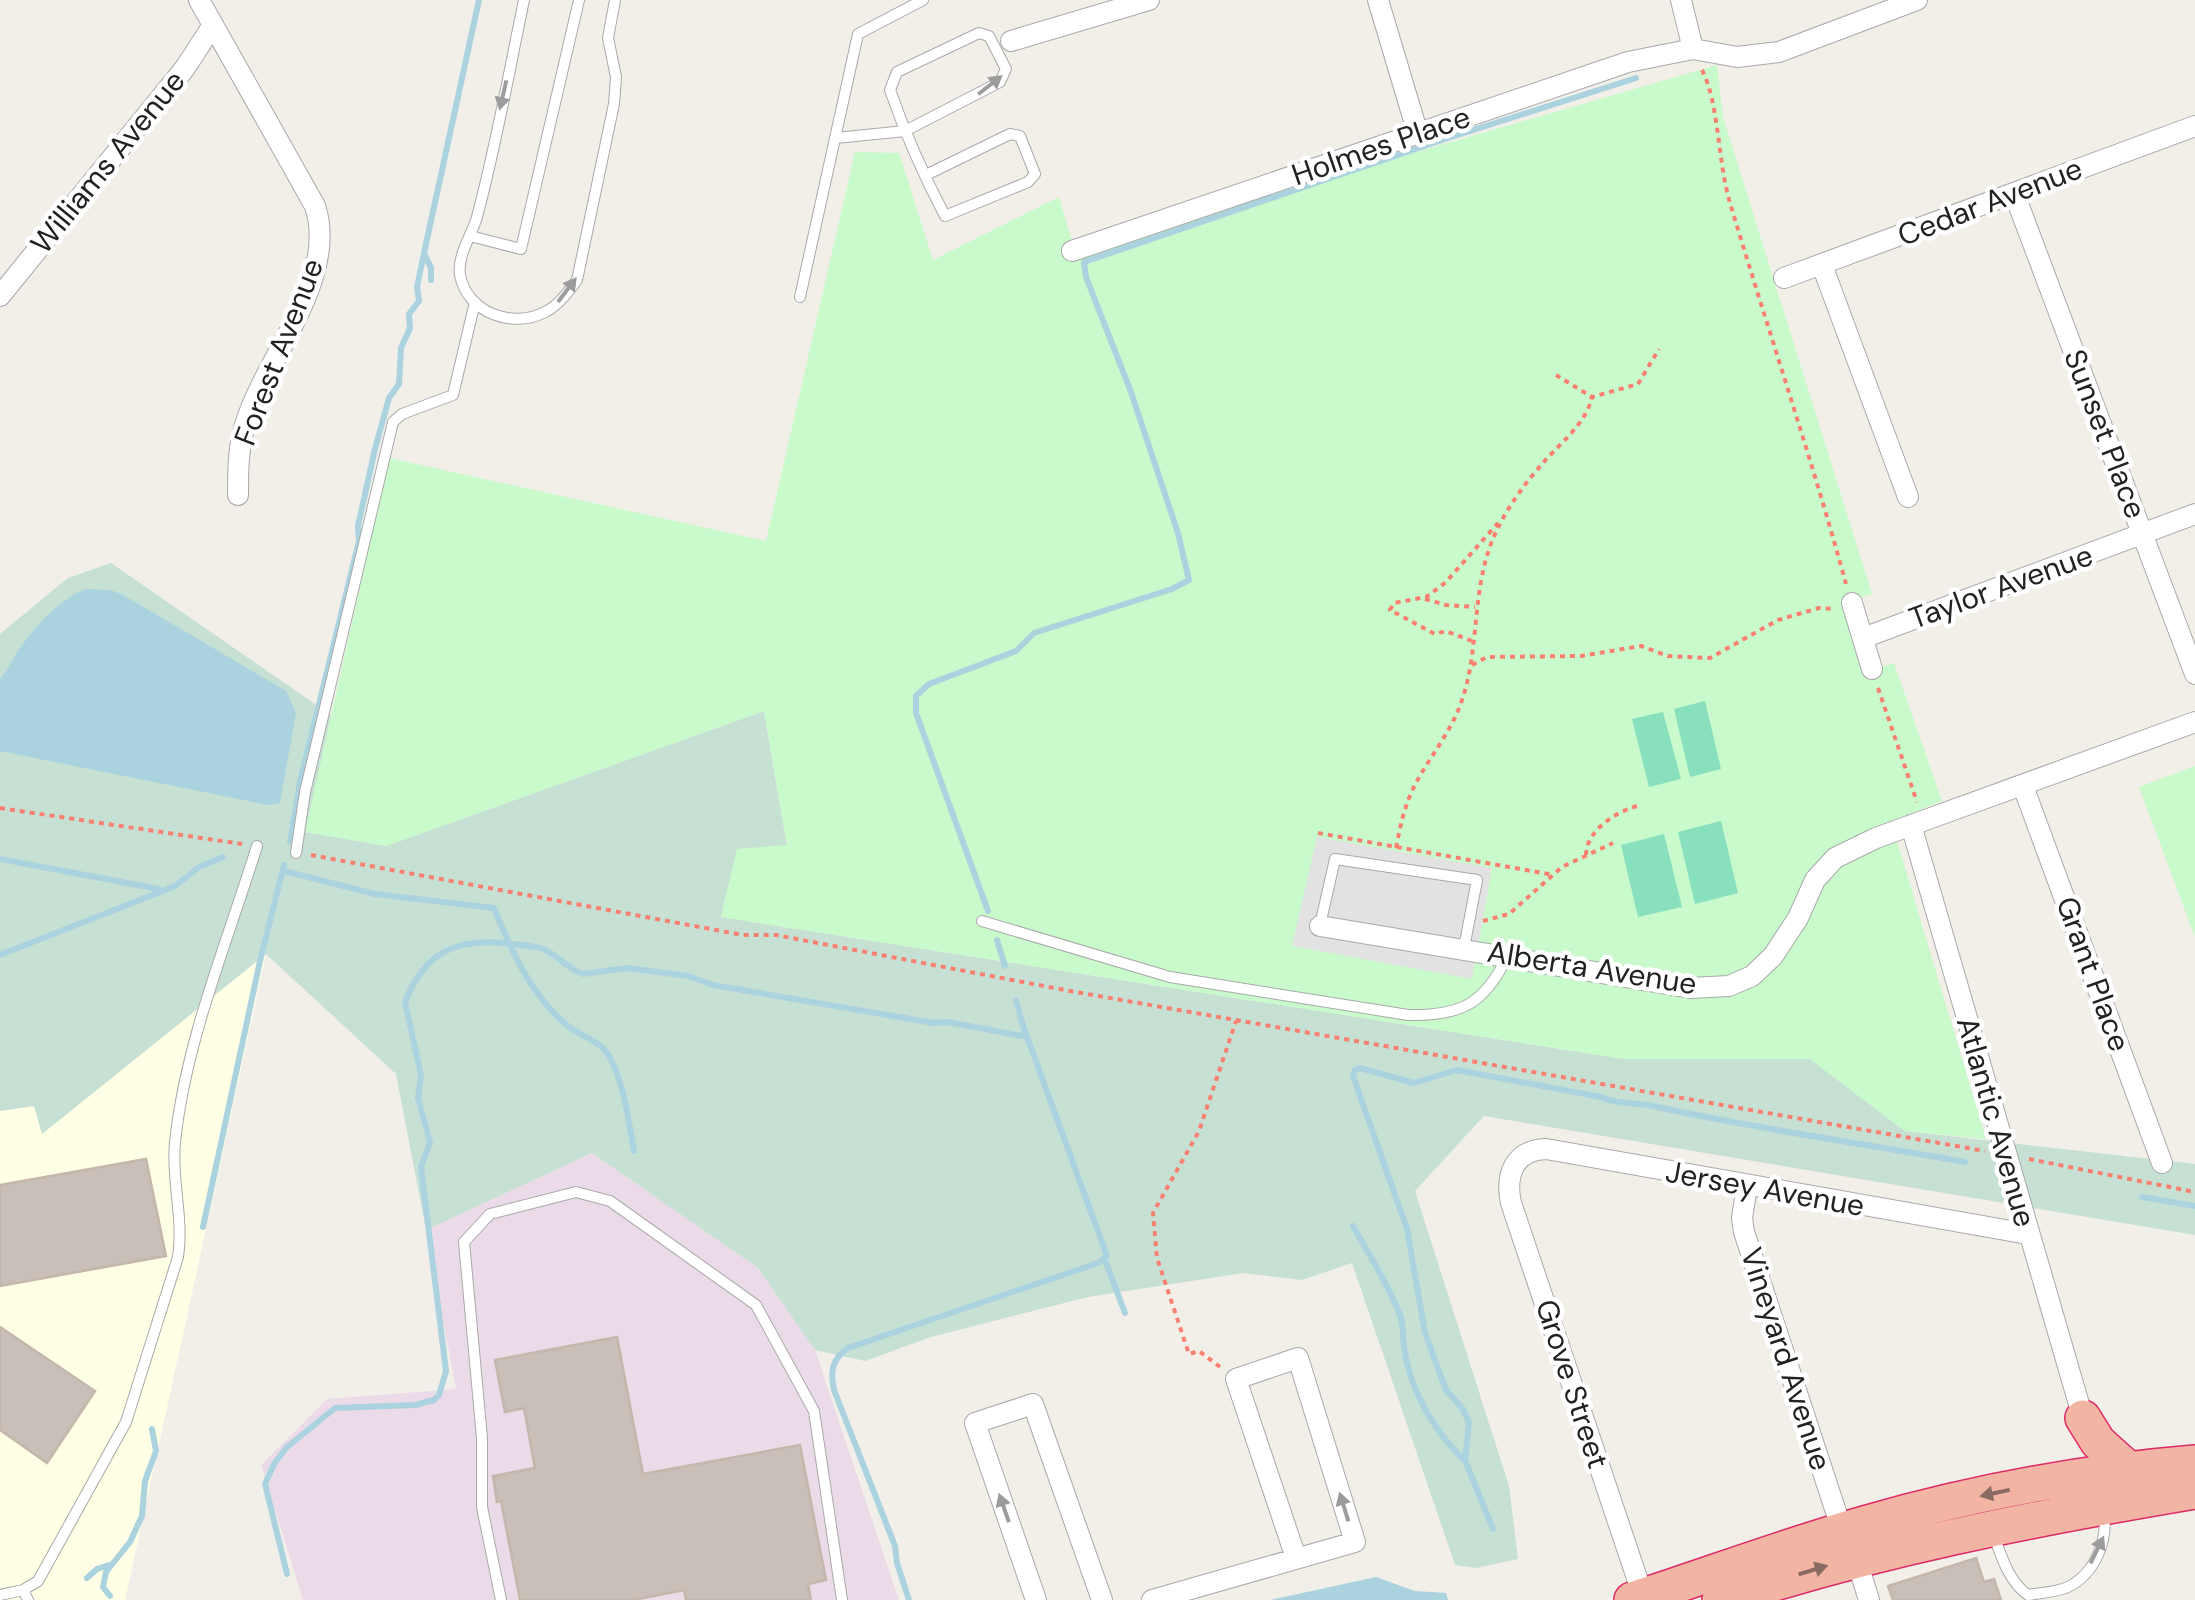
<svg xmlns="http://www.w3.org/2000/svg" width="2195" height="1600" font-family="'DM Sans',sans-serif">
  <style>
    .industrial { fill: #ebdbe8 }
    .education { fill: #ffffe5 }
    .wetland { fill: #c6e0d4 }
    .park { fill: #c8facc }
    .pitch { fill: #88e0be }
    .parking { fill: #e2e2e2 }
    .water { fill: #aad3df }
    .lines { fill: none; stroke-linecap: round; stroke-linejoin: round }
    .stream { stroke: #aad3df; stroke-width: 6 }
    .building { fill: #c7bfb8; stroke: #c4b6ab; stroke-width: 2.5 }
    .service-casing { stroke: #a9a9a9; stroke-width: 12 }
    .minor-casing { stroke: #a9a9a9; stroke-width: 22 }
    .trunk-casing { stroke: #dc2a67; stroke-width: 38 }
    .path { stroke: #fa8072; stroke-width: 4; stroke-dasharray: 5 5; stroke-linecap: butt }
    .service { stroke: #fff; stroke-width: 10 }
    .minor { stroke: #fff; stroke-width: 20 }
    .trunk { stroke: #f2b4a3; stroke-width: 35 }
    .oneway { fill: #9c9c9c }
    .oneway2 { fill: #8a6b62 }
    .labels { text-anchor: middle; stroke-width: 9; stroke-linejoin: round; paint-order: stroke }
    .street-label { font-size: 30px; fill: #222; stroke: #fff }
  </style>
  <rect width="100%" height="100%" fill="#f2efe9"/>
  <path class="industrial" d="M592,1153L758,1268L815,1350L899,1600H303L261,1465L327,1399L456,1389L426,1230Z"/>
  <path class="education" d="M266,954L125,1600H0V1111L34,1106L43,1133Z"/>
  <path class="wetland" d="M111,563L331,715L306,832L386,846L764,711L787,846L737,850L721,917L1624,1059H1810L1905,1131L2195,1164V1235L1484,1116L1415,1191L1509,1486L1518,1559L1476,1568L1455,1565L1352,1263L1302,1280L1243,1273L1088,1297L931,1337L865,1361L815,1350L758,1268L592,1153L426,1230L396,1074L266,954L42,1134L34,1106L0,1111V634L68,578Z"/>
  <path class="park" d="M1717,65L1723,117L1872,594L1842,603L1862,673L1894,663L1942,801L1891,821L1986,1139L1905,1131L1810,1059H1624L721,917L737,849L787,845L764,711L386,846L305,832L389,458L766,541L855,152L899,153L933,260L1059,197L1075,251Z
    M2195,766V937L2139,787Z"/>
  <path class="pitch" d="M1705,701L1721,769L1690,777L1674,709Z
    M1663,712L1681,779L1649,787L1632,719Z
    M1721,821L1738,893L1695,904L1678,832Z
    M1664,834L1682,907L1638,917L1621,845Z"/>
  <path class="parking" d="M1317,837L1492,868L1472,979L1292,946Z"/>
  <path class="water" d="M86,589L111,590L123,595L286,691L296,713L280,803L268,805L0,751V679C10,668 14,655 23,644C38,623 62,598 86,589Z
    M1376,1577L1415,1591L1446,1593L1448,1600H1270Z"/>
  <g class="lines">
    <path class="stream" d="M431,280V268L424,253L479,0
      M290,842L300,782L359,541L358,526L375,449L389,398L399,384L401,348L410,328L409,314L419,301L417,287L424,253
      M0,859L159,889
      M284,871L375,894L494,908C512,952 531,996 568,1026C580,1036 598,1040 607,1053C623,1076 629,1123 634,1151
      M988,911L916,713V696L929,684L1016,651L1034,633L1172,589L1189,580L1178,533L1131,392L1086,277L1084,262L1442,140L1636,78
      M997,940L1005,966
      M0,955L175,886L199,867L223,857
      M2142,1197L2195,1206
      M1353,1226C1369,1255 1389,1285 1400,1315C1404,1327 1402,1334 1404,1346C1409,1389 1434,1431 1464,1460
      M203,1227L260,961L284,865
      M1105,1260L1125,1313
      M1493,1529L1465,1460L1469,1423L1463,1409L1446,1390L1425,1333L1407,1229L1353,1076L1355,1070L1360,1068L1414,1083L1457,1070L1601,1097C1618,1105 1635,1102 1653,1106C1756,1129 1861,1143 1965,1162
      M287,1574L265,1484L274,1464L286,1448L335,1408L415,1405L434,1400L439,1395L446,1371L421,1167L430,1142L418,1098L421,1075L405,1002C424,954 454,938 504,943C517,945 531,945 543,949C558,955 567,969 583,974L627,968L688,976L713,985L934,1023L947,1022L1022,1036L1025,1032L1016,1001
      M87,1578L97,1569L109,1565
      M110,1596L103,1587L106,1572L130,1542L142,1516L145,1481L156,1451L152,1429
      M909,1600L897,1563L895,1546L834,1390C830,1371 832,1359 848,1348L1098,1263L1107,1256L1026,1034"/>
  </g>
  <path class="building" d="M146,1159L166,1256L0,1286V1185Z
    M0,1327L95,1391L47,1463L0,1430Z
    M617,1337L643,1474L800,1445L826,1580L808,1584L811,1600H686L684,1590L633,1600H520L501,1501L497,1502L493,1476L535,1468L524,1408L505,1412L495,1360Z
    M1976,1558L1984,1582L1994,1579L2001,1600H1893L1888,1586Z"/>
  <g class="lines">
    <defs>
      <path id="service" d="M524,0C509,72 496,146 477,217C472,235 457,255 460,275C467,313 513,329 545,312C559,305 568,292 577,280L614,104L616,77L608,38L615,0
        M836,138L905,131L1000,82L1006,69L989,36L979,33L897,72L890,90C905,133 924,176 945,216L1028,182L1035,174L1020,136L1010,134L926,175
        M470,236L521,249L579,0
        M800,297L858,34L923,0
        M296,853L305,792L393,422L402,414L453,395L475,302
        M982,921L1170,977L1408,1015C1460,1016 1484,1005 1507,957
        M1320,925L1335,859L1477,880L1464,948
        M1993,1533C2001,1555 2008,1581 2028,1595C2040,1593 2058,1592 2068,1587C2096,1573 2108,1540 2104,1511
        M23,1590L38,1581L126,1422L178,1257C184,1218 171,1180 175,1142C186,1040 227,943 257,846
        M0,1595L23,1590L28,1600
        M501,1600L482,1507V1438L464,1242L490,1214L576,1192L610,1201L756,1305L814,1411L842,1600"/>
      <path id="minor" d="M199,0L315,206C339,278 265,358 245,425C238,448 238,471 238,495
        M1378,0L1418,134
        M1681,0L1693,49
        M1011,41L1149,0
        M2014,193L2195,674
        M1072,251L1628,62L1693,49L1737,57L1779,52L1917,0
        M1822,265L1908,497
        M1784,278L2195,126
        M0,296L185,68L213,25
        M1852,603L1872,669
        M1863,638L2195,514
        M2023,786L2162,1163
        M1911,825L2083,1418
        M1320,926L1691,988L1729,986L1752,976L1773,956L1798,918L1815,880L1835,858L1876,838L2195,722
        M1747,1186L1742,1218L1744,1232L1842,1530
        M1856,1558L1869,1600
        M1643,1596L1511,1203C1505,1175 1514,1150 1546,1149L2028,1234
        M1036,1600L975,1423L1033,1404L1102,1600
        M1152,1600L1355,1542L1298,1358L1236,1379L1296,1558"/>
      <path id="trunk" d="M2083,1418L2098,1442L2128,1469
        M1632,1600C1709,1575 1786,1546 1864,1524C1972,1493 2084,1472 2195,1463
        M1720,1600C1876,1549 2034,1518 2195,1491"/>
    </defs>
    <use href="#service" class="service-casing"/>
    <use href="#minor" class="minor-casing"/>
    <use href="#trunk" class="trunk-casing"/>
    <path class="path" d="M1702,70C1719,102 1718,164 1730,203C1768,330 1811,456 1846,584
      M1556,375L1592,397L1638,384L1659,349
      M1425,599L1446,605L1475,607
      M1472,641L1446,631L1435,634L1390,610L1394,603L1426,597L1446,582L1499,522
      M1472,665L1487,657L1581,656L1641,646L1668,656L1710,658L1778,620L1819,608L1835,609
      M1878,688L1917,802
      M0,808L242,844
      M1318,833L1554,875
      M1396,848C1400,827 1404,808 1413,789C1427,760 1450,734 1461,703C1481,648 1470,587 1496,532C1507,508 1525,483 1543,463C1561,442 1586,424 1592,397
      M311,855L743,935H776L1070,991L1985,1151
      M1586,855C1586,830 1618,810 1641,805
      M1483,921L1509,914L1562,867L1613,843
      M2029,1159L2195,1192
      M1220,1367L1199,1351L1189,1354L1157,1258L1153,1213L1199,1131L1236,1021"/>
    <use href="#service" class="service"/>
    <use href="#minor" class="minor"/>
    <use href="#trunk" class="trunk"/>
  </g>
  <defs><path id="oneway-solid" d="M-6-.8H1V-3.2L6.5 0L1 3.2V.8H-6Z" transform="scale(2.5)"/></defs>
  <g class="oneway">
    <use href="#oneway-solid" transform="translate(990 85) rotate(-38)"/>
    <use href="#oneway-solid" transform="translate(503 95) rotate(103)"/>
    <use href="#oneway-solid" transform="translate(567 290) rotate(-53)"/>
    <use href="#oneway-solid" transform="translate(1344 1507) rotate(-107)"/>
    <use href="#oneway-solid" transform="translate(1004 1508) rotate(-109)"/>
    <use href="#oneway-solid" transform="translate(2097 1550) rotate(-64)"/>
  </g>
  <g class="oneway2">
    <use href="#oneway-solid" transform="translate(1995 1493) rotate(168)"/>
    <use href="#oneway-solid" transform="translate(1813 1570) rotate(-17)"/>
  </g>
  <g class="labels">
    <g class="street-label">
      <text transform="translate(1381 146) rotate(-19)" y="10">Holmes Place</text>
      <text transform="translate(108 162) rotate(-51)" y="10">Williams Avenue</text>
      <text transform="translate(1990 202) rotate(-21)" y="10">Cedar Avenue</text>
      <text transform="translate(279 352) rotate(-69)" y="10">Forest Avenue</text>
      <text transform="translate(2105 434) rotate(69)" y="10">Sunset Place</text>
      <text transform="translate(2001 587) rotate(-20)" y="10">Taylor Avenue</text>
      <text transform="translate(1592 968) rotate(9)" y="10">Alberta Avenue</text>
      <text transform="translate(2093 974) rotate(70)" y="10">Grant Place</text>
      <text transform="translate(1996 1122) rotate(74)" y="10">Atlantic Avenue</text>
      <text transform="translate(1765 1189) rotate(10)" y="10">Jersey Avenue</text>
      <text transform="translate(1786 1359) rotate(72)" y="10">Vineyard Avenue</text>
      <text transform="translate(1572 1384) rotate(72)" y="10">Grove Street</text>
    </g>
  </g>
</svg>
